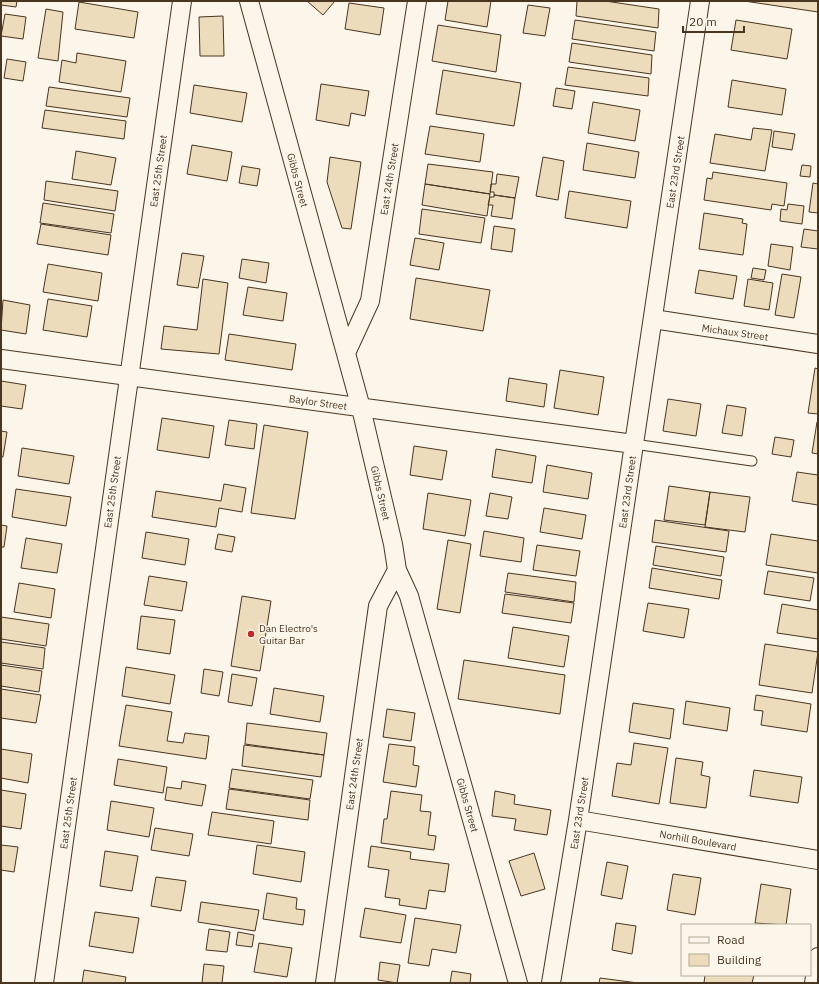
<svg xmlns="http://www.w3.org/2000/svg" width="819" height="984" font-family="'IBM Plex Sans',sans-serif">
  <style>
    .building { fill: #ecdcbc; stroke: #4a3520 }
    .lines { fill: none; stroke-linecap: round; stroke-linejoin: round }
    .service-casing { stroke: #4a3520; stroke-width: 11 }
    .minor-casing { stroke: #4a3520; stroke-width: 20 }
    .service { stroke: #fbf6e9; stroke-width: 9 }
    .minor { stroke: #fbf6e9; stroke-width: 18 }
    .poi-dot { fill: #c62828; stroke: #fbf6e9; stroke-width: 1.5 }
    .labels { text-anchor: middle; stroke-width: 3; stroke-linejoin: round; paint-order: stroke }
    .street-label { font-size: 10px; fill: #4a3520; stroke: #fbf6e9 }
    .poi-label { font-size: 10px; fill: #4a3520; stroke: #fbf6e9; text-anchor: start }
  </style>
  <rect width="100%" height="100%" fill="#fbf6e9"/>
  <path class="building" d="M1,1H17L16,7L1,5Z
    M307,1H335L323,15Z
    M448,1H491L487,27L445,20Z
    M577,1H605L659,9L658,28L576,16Z
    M744,1H818V12Z
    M79,2L138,12L134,38L75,29Z
    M349,3L384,8L380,35L345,29Z
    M528,5L550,8L545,36L523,33Z
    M46,9L63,12L58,61L38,58Z
    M5,14L26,17L23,39L1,36Z
    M223,16L224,56H200L199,17Z
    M575,20L656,32L654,51L572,39Z
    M736,20L792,29L787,59L731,50Z
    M438,25L501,35L496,72L432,61Z
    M572,43L652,55L651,74L569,62Z
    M77,53L126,61L121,92L59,82L62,60L76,63Z
    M7,59L26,62L23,81L4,78Z
    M568,67L649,78L648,96L565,85Z
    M443,70L521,83L514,126L436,114Z
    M732,80L786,89L782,115L728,107Z
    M321,84L369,91L365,116L351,113L349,126L316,120Z
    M194,85L247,93L242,122L190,113Z
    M49,87L130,98L127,117L46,106Z
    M556,88L575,91L572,109L553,106Z
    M593,102L640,110L635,141L588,133Z
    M45,110L126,121L124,139L42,128Z
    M430,126L484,134L480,162L425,154Z
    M753,128L772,130L765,171L710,163L715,134L751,140Z
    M774,131L795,134L792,150L772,147Z
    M587,143L639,152L635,178L583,170Z
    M192,145L232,152L227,181L187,174Z
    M76,151L116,158L111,185L72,179Z
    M330,157L361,162L351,229L342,228L327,182Z
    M543,157L564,161L558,200L536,196Z
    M428,164L493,172L490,194L425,184Z
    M802,165L811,166L810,177L800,176Z
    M242,166L260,169L257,186L239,183Z
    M713,172L787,183L784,206L772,204L771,210L704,200L707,178L712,179Z
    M497,174L519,177L515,198L494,195V192H490L491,184H496Z
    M46,181L118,191L115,211L44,200Z
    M813,183L818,184V213L809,212Z
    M425,184L490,194L487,216L422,205Z
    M569,191L631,201L627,228L565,218Z
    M494,195L515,198L512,219L491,216L493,205H488L490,197H494Z
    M43,203L114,214L111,233L40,223Z
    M788,204L804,206L802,224L780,221L781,209L787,210Z
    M422,209L485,218L481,243L419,234Z
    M704,213L743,219L742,223L747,224L743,255L699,249Z
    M41,224L111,235L108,255L37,244Z
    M494,226L515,229L512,252L491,249Z
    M804,229L818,231V249L801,247Z
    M415,238L444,243L439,270L410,265Z
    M771,244L793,247L790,270L768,266Z
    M182,253L204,256L198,288L177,285Z
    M242,259L269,263L266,283L239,278Z
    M48,264L102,273L98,301L43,292Z
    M753,268L766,270L764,280L751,278Z
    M699,270L737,276L733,299L695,293Z
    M782,274L801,277L794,318L775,315Z
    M416,278L490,290L483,331L410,319Z
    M203,279L228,283L219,354L161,349L164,326L197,330Z
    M748,279L773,283L769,310L744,306Z
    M248,287L287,293L283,321L243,315Z
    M48,299L92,306L87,337L43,330Z
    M3,300L30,305L26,334L1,330Z
    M229,334L296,344L292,370L225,360Z
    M815,368L818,369V414L808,413Z
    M560,370L604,377L598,415L554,408Z
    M509,378L547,384L544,407L506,401Z
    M1,381L26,385L22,409L1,406Z
    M668,399L701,404L696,436L663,431Z
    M727,405L746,408L742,436L722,433Z
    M162,418L214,426L209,458L157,450Z
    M229,420L257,424L254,449L225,445Z
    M817,422H818V454L812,453Z
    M264,425L308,432L295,519L251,513Z
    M1,431L7,432L3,457H1Z
    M775,437L794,440L791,457L772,454Z
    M414,446L447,451L442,480L410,475Z
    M22,448L74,456L69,484L18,476Z
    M496,449L536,456L532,483L492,477Z
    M547,465L592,473L588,499L543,492Z
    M797,472L818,475V505L792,501Z
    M224,484L246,488L242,512L219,508L216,527L152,517L156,491L221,501Z
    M669,486L710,492L705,525L664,520Z
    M16,489L71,497L66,526L12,517Z
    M710,492L750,497L745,532L705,527Z
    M428,493L471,500L465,536L423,529Z
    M490,493L512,497L508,519L486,516Z
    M544,508L586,515L582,539L540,532Z
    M655,520L729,531L726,552L652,542Z
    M1,525L7,526L4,547H1Z
    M484,531L524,538L521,562L480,556Z
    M146,532L189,539L185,565L142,558Z
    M218,534L235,537L232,552L215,549Z
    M771,534L818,541V573L766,565Z
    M26,538L62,544L57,573L21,568Z
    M448,540L471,544L460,613L437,609Z
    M537,545L580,551L576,576L533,570Z
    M656,546L724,557L721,576L653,565Z
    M652,568L722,580L719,599L649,588Z
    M768,571L814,578L810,601L764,594Z
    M508,573L576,582L574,602L505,592Z
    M149,576L187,582L182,611L144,605Z
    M19,583L55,589L51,618L14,612Z
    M505,594L574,603L571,623L502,613Z
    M242,596L271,601L260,671L231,666Z
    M648,603L689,609L684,638L643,631Z
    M782,604L818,610V639L777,633Z
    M141,616L175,620L170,654L137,649Z
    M1,617L49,624L46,646L1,639Z
    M513,627L569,636L564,667L508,658Z
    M1,642L45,648L43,669L1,663Z
    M765,644L818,652L812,693L759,685Z
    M464,660L565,675L560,714L458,699Z
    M1,665L42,671L39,692L1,686Z
    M126,667L175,675L170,704L122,696Z
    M204,669L223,672L219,696L201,693Z
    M232,674L257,678L252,706L228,702Z
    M274,688L324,696L320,722L270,714Z
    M1,689L41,695L36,723L1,718Z
    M756,695L811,704L807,732L761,725L763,711L754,710Z
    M686,701L730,708L727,731L683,724Z
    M633,703L674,709L670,739L629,732Z
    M126,705L172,712L167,741L183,743L185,733L209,736L206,759L119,746Z
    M387,709L415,713L411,741L383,737Z
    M247,723L327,733L324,755L245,744Z
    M634,743L668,748L659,804L612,796L617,763L631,765Z
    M389,744L415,747L413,765L419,766L416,787L383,782Z
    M244,745L324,755L321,777L242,766Z
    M1,749L32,754L28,783L1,778Z
    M676,758L703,762L701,775L710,777L706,808L670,803Z
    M118,759L167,767L163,793L114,785Z
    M232,769L313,780L310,799L229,788Z
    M754,770L802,777L798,803L750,796Z
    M182,781L206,785L202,806L165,800L167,787L181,789Z
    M229,789L310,800L308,820L226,809Z
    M1,790L26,794L21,829L1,826Z
    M391,791L422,795L420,811L431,812L428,835L436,836L434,850L381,843L384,819H387Z
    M495,791L515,795L514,804L551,810L547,835L514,830L516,819L492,816Z
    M111,801L154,808L149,837L107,830Z
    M212,812L274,821L271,844L208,835Z
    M155,828L193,834L189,856L151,850Z
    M1,845L18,847L14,872L1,870Z
    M257,845L305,852L301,882L253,874Z
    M371,846L411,852L410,859L449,864L445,892L429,890L426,909L399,905L400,899L385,897L389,870L368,867Z
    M105,851L138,856L132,891L100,886Z
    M534,853L545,889L521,896L509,861Z
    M607,862L628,866L622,899L601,895Z
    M673,874L701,878L695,915L667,910Z
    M156,877L186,881L181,911L151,906Z
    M761,884L791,889L786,925L755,923Z
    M267,893L297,898L296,909L305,910L303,925L263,919Z
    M201,902L259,910L255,931L198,922Z
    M365,908L406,915L401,943L360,937Z
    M95,912L139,918L133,953L89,946Z
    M415,918L461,925L456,953L432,949L429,966L408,963Z
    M616,923L636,926L632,954L612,950Z
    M209,929L230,932L227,952L206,950Z
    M238,932L254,935L252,947L236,945Z
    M259,943L292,948L287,977L254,972Z
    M380,962L400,965L397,983L378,980Z
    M204,964L224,966L222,983H202Z
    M84,970L126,977L125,983H82Z
    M452,971L471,974L470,983H450Z
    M705,975H754L752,983H704Z
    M600,978L638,983H599Z"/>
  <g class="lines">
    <defs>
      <path id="service" d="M634,444L752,461"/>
      <path id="minor" d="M249,1L361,408L393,544L397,570L409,596L518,983
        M653,319L818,344
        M346,353L370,301L417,1
        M1,359L634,444
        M578,820L818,860
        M44,983L182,1
        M325,983L378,606L397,570
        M551,983L578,820L700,1
        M814,983L818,957"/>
    </defs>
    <use href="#service" class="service-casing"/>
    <use href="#minor" class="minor-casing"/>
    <use href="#service" class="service"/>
    <use href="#minor" class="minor"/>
  </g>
  <circle class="poi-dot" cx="251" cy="634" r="4"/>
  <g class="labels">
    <g class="street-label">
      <text transform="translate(158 171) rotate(-82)" y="4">East 25th Street</text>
      <text transform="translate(675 172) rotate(-81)" y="4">East 23rd Street</text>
      <text transform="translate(389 179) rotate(-81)" y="4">East 24th Street</text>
      <text transform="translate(298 180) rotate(75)" y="4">Gibbs Street</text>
      <text transform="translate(735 332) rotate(8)" y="4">Michaux Street</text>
      <text transform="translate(318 402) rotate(8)" y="4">Baylor Street</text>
      <text transform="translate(112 492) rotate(-82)" y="4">East 25th Street</text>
      <text transform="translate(627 492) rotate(-82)" y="4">East 23rd Street</text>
      <text transform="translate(381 493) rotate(77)" y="4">Gibbs Street</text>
      <text transform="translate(354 774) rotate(-82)" y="4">East 24th Street</text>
      <text transform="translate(468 805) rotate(74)" y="4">Gibbs Street</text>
      <text transform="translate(68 813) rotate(-82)" y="4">East 25th Street</text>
      <text transform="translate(579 813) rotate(-81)" y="4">East 23rd Street</text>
      <text transform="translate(698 840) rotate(10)" y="4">Norhill Boulevard</text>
    </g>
    <g class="poi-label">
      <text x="259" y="632">Dan Electro's<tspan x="259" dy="12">Guitar Bar</tspan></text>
    </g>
  </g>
  <rect width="819" height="984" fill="none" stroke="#4a3520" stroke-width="4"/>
  <rect x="681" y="924" width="130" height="52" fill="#fbf6e9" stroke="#b4a999"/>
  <rect x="689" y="937" width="20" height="6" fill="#fbf6e9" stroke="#b4a999"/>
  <text x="717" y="944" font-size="12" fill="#4a3520">Road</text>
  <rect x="689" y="954" width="20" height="12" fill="#ecdcbc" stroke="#b4a999"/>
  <text x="717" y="964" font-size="12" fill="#4a3520">Building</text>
  <path d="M683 26v6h61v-6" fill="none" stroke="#4a3520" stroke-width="2"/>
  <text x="689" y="26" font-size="12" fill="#4a3520" stroke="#fbf6e9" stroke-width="3" paint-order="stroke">20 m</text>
</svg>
